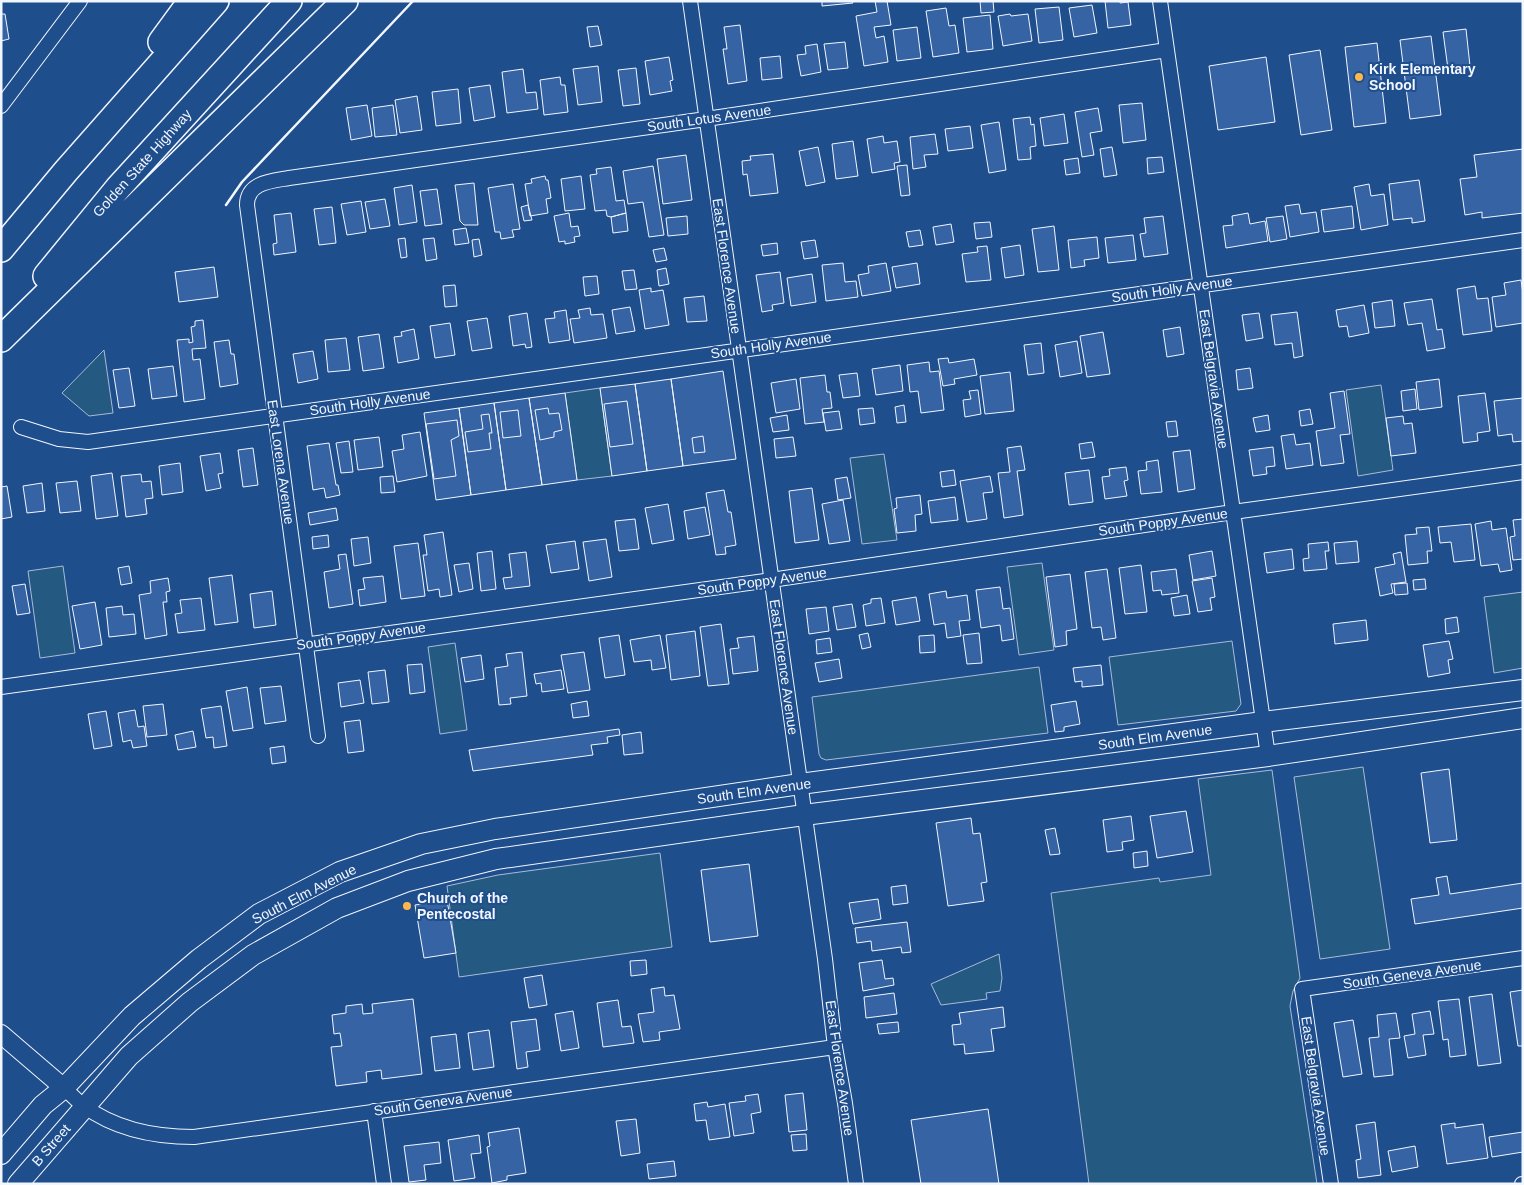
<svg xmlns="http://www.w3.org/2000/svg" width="1524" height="1185" font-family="Helvetica,sans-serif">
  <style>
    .green { fill: #245a82; stroke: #a8bbd7 }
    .building { fill: #3563a3; stroke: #f2f6ff }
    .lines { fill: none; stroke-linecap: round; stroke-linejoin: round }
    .minor-casing { stroke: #f2f6ff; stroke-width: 16 }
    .tertiary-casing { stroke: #f2f6ff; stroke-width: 20 }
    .secondary-casing { stroke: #f2f6ff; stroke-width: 22 }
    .motorway-casing { stroke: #f2f6ff; stroke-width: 28 }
    .minor { stroke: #1f4e8c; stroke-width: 14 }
    .tertiary { stroke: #1f4e8c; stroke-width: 18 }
    .secondary { stroke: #1f4e8c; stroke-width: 20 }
    .motorway { stroke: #1f4e8c; stroke-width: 25 }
    .wall { stroke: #f2f6ff; stroke-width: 2.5 }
    .poi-dot { fill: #ffb74d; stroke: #1f4e8c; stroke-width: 2 }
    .labels { text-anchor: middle; stroke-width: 4; stroke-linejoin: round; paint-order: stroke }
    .poi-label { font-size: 14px; font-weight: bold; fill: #f2f6ff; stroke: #1f4e8c; text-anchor: start }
    .street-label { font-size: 14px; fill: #f2f6ff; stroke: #1f4e8c }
  </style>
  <rect width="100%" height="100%" fill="#1f4e8c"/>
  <path class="green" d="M104,350L113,413L89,416L62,393Z
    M1381,385L1393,470L1358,476L1346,390Z
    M600,388L612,476L577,480L565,393Z
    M884,454L897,540L862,544L850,458Z
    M1042,563L1054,650L1019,655L1007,567Z
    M63,566L75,653L40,658L28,571Z
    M1523,592V668L1494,673L1484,597Z
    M1232,641L1241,704L1236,711L1118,725L1109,657Z
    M455,643L467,730L440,734L428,647Z
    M1039,667L1048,733L826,760L821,758L819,754L812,697Z
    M1363,767L1390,949L1320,959L1294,777Z
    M1272,770L1300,978L1293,991L1290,1006L1317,1184H1089L1051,893L1159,878L1160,882L1211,875L1198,779Z
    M660,853L672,947L459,977L447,886L498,875Z
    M999,954L1002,978L1000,991L986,993L987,999L941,1005L931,984Z"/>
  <path class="building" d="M822,1H852L853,3L822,6Z
    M875,1H887L891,25L874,27L876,38L884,36L888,62L864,66L856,16L877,12Z
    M980,1H993L994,12L981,13Z
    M1105,1H1120V3L1128,2L1131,25L1108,28Z
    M1092,5L1097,33L1074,37L1069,8Z
    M1059,7L1063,40L1039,43L1035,9Z
    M946,8L949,26L955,25L959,53L933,57L926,11Z
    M1,14H5L9,39L1,41Z
    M1010,14L1011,16L1028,14L1032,41L1003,46L998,16Z
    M990,15L993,49L967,52L963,18Z
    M740,25L747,81L728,84L723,49H727L724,27Z
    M598,26L602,45L590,47L587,27Z
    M917,27L921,58L897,61L893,30Z
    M1466,29L1470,66L1448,69L1443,32Z
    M1431,36L1441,115L1410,119L1400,40Z
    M845,42L848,68L828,70L824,44Z
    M1377,43L1386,123L1354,127L1345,47Z
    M817,44L821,72L801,76L797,55L806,54L805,46Z
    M1320,50L1332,130L1301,135L1289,55Z
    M780,56L782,78L762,80L760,58Z
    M669,57L673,80L670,81L672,91L650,95L645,61Z
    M1266,57L1275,122L1218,130L1209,66Z
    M598,66L602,102L578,105L573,69Z
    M636,68L640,104L623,106L618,70Z
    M523,69L526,93L536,92L538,109L507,113L502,72Z
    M560,77L561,85H565L568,112L544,115L540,80Z
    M490,85L495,117L474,121L469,88Z
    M458,89L461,123L436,126L432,92Z
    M417,96L422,130L400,133L395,100Z
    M1142,103L1146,140L1123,143L1119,105Z
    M367,105L372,136L351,140L346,108Z
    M393,105L397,135L375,137L372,108Z
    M1098,108L1102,131L1090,133L1094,155L1082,157L1075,112Z
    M1064,114L1068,143L1044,146L1040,118Z
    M1030,117L1031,125L1034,124L1036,146L1030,147L1031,159L1018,160L1013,119Z
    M999,122L1006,170L989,173L981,125Z
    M970,126L973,148L948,151L945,129Z
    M935,134L938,154L924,155L926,167L913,169L910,137Z
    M883,136L884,143L897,141L900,162L894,163L895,169L872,173L867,139Z
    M853,141L858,176L836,179L832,144Z
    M818,147L825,182L806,186L799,151Z
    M1112,147L1117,175L1104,177L1100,149Z
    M1523,149V213L1482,218V212L1465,215L1460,179L1477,177L1474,155Z
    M773,154L778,193L750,196L747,174L743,175L742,161L751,160L750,156Z
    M686,155L692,200L663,204L657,159Z
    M1162,157L1164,172L1148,174L1147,158Z
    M1078,158L1080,173L1066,175L1064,160Z
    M907,165L910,195L901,196L897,166Z
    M653,166L664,235L649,237L643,202L628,204L623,171Z
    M611,167L616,201L624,200L626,213L611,217L607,216L606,210L595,211L590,175L597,174L596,169Z
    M545,176L546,180H548L551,198L546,199L548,213L530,216L525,184L532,183L531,179Z
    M581,176L585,209L565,211L561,179Z
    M1419,180L1425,221L1412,223V218L1393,220L1389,184Z
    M474,183L478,225H464L460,221L455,185Z
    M513,184L520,229L512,230L514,237L501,239L500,232H495L488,188Z
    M1369,184L1371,196L1384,194L1388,225L1361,230L1354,187Z
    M412,185L417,222L399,225L394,188Z
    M437,189L442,224L425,226L420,191Z
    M385,199L390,226L370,229L365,202Z
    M361,201L366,232L347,235L341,204Z
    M1299,204L1301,214L1316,212L1319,232L1290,237L1285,206Z
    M528,205L532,220L524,221L521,207Z
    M1352,206L1354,228L1324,232L1321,210Z
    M332,207L336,243L319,245L314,209Z
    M291,213L296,252L274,255L273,244L277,243L274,215Z
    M569,213L571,227L578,226L580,236L574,237L575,242L565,244V241L559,242L554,216Z
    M626,213L628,231L613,233L611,217Z
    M1248,213L1250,224L1265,221L1268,241L1226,248L1223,226L1233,225L1232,216Z
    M687,216L688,234L668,236L666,218Z
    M1163,216L1168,254L1144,257L1140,234L1146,233L1144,218Z
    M1283,216L1287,239L1270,242L1266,218Z
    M990,222L992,237L976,239L974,223Z
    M951,224L954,242L936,245L933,227Z
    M1054,226L1059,270L1038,272L1032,229Z
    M466,228L469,243L455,245L453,230Z
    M920,230L923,245L909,247L906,232Z
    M1133,235L1136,260L1108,263L1105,238Z
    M1097,237L1099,258L1084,260L1085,266L1071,268L1068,240Z
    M405,238L407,257L401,258L398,239Z
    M434,238L437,259L426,261L423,239Z
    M479,239L482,255L474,257L472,240Z
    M815,240L818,257L804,259L801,242Z
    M777,243L778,254L763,256L761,245Z
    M1020,245L1024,275L1005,278L1001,248Z
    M987,246L991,280L966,282L962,254L978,252L977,247Z
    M664,248L667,260L656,262L653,250Z
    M843,263L845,282L856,281L858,297L826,301L822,265Z
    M886,263L891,291L862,296L858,275L869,273L868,266Z
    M917,263L920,284L896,288L892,267Z
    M214,267L218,297L179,302L175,272Z
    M666,268L669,284L659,286L657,270Z
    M634,270L637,289L625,290L622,271Z
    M780,272L784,303L772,305L773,310L762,312L756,275Z
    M812,274L816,302L791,306L787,278Z
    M597,276L599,294L585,296L583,277Z
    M1521,280L1523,294V323L1496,327L1492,297L1506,295L1504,283Z
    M455,285L457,306L445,307L443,286Z
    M1475,286L1477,299L1488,298L1492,331L1463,335L1457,289Z
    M651,288V292L663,290L669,325L645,329L639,290Z
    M704,296L707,321L687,322L684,298Z
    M1432,299L1437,330L1442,329L1445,348L1427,351L1422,323L1408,325L1404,303Z
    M1392,300L1395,326L1375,328L1372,303Z
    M1364,305L1369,333L1349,337L1347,326L1339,327L1336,310Z
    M630,307L635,331L616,334L612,310Z
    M590,308L591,315L603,314L607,338L574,343L570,319L580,318L578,310Z
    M566,310L570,340L549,343L545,319L555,318L554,312Z
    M1297,312L1303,356L1294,358L1292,343L1275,345L1271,315Z
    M527,313L532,347L526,348L525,344L513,346L509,316Z
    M1259,313L1263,338L1246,341L1242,315Z
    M487,318L492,348L472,351L467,321Z
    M203,320L206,348L192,349L193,360L200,359L205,399L184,402L177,340L189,339V343L193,342L191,327L195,326V321Z
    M450,323L455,355L435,358L430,326Z
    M1180,327L1184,354L1167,357L1163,330Z
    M414,329L419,359L398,363L394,337L402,336L401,332Z
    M1103,332L1110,374L1087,377L1080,336Z
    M379,334L384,368L363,371L358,337Z
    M346,338L350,370L328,372L325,340Z
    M229,340L231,354H234L238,384L220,387L214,342Z
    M1077,341L1082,373L1060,377L1055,345Z
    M1041,343L1044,373L1028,375L1024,345Z
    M313,351L318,379L298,383L293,354Z
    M948,358L949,363L974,359L977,375L954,379L955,384L943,386L938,359Z
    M929,362L930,372L939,371L944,410L921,413L918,391L910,392L907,365Z
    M900,365L903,391L876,395L872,369Z
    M173,366L177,396L152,399L148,369Z
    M129,368L135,406L119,408L113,370Z
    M1250,368L1253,388L1238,390L1236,370Z
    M723,371L736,459L683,466L671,379Z
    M1010,372L1014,411L985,414L980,376Z
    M857,373L860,396L843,398L839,375Z
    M825,375L827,392H830L832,408L822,409L824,422L805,424L800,378Z
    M671,379L683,466L647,471L635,384Z
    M796,379L800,409L776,413L771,383Z
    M1439,379L1442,407L1419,410L1416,382Z
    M635,384L647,471L612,476L600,388Z
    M1415,389L1417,409L1403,411L1401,391Z
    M978,390L981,414L965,417L963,400L971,399L969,391Z
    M1344,391L1350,434L1340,435L1344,463L1321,466L1316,431L1335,428L1330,393Z
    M565,393L577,480L542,485L529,398Z
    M1485,393L1490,431L1477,433L1478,441L1463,443L1458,396Z
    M529,398L542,485L506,490L494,403Z
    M1523,398V441L1513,442L1512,434L1498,436L1494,401Z
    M627,401L633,444L610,447L604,404Z
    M494,403L506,490L471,495L459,408Z
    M904,405L906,422L897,423L895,407Z
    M459,408L471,495L436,500L424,413Z
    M548,408L549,414L559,413L562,430L554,432V437L540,440L535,410Z
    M873,408L875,423L860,425L858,409Z
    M1310,409L1313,424L1301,426L1299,411Z
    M518,410L521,436L503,438L500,412Z
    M839,411L842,429L826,431L823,413Z
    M489,414L492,433H489L491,449L468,452L465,432L483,429L481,415Z
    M787,415L789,430L773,432L770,418Z
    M1268,415L1270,430L1256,432L1253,418Z
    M1403,416L1404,424L1412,423L1416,453L1391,456L1386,418Z
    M457,420L459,436L451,440L456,476L434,479L426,424Z
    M1176,421L1178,436L1168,437L1166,422Z
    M420,432L427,476L397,482L392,451L404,449L402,435Z
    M1294,434L1296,445L1310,443L1313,465L1286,469L1281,436Z
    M703,436L705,452L694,453L692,438Z
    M379,437L383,467L358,470L354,440Z
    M793,437L796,456L776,458L774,439Z
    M349,441L353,472L341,473L336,443Z
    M1092,442L1095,457L1081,459L1079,444Z
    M329,443L336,485H338L340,495L326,498L324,488L313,490L307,446Z
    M1021,446L1025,470L1017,471L1023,515L1004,518L998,473L1010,472L1007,448Z
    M1273,447L1275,466L1266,467L1267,474L1253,476L1249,450Z
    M253,448L258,485L243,487L238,450Z
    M1190,450L1195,489L1178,492L1173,452Z
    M220,453L223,473L218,474L221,488L206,491L200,456Z
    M1158,460L1162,492L1141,494L1138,471L1147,470L1146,462Z
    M180,463L183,492L162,495L159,466Z
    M1126,467L1128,480L1124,481L1127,496L1105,499L1102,477L1110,476L1109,469Z
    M954,470L956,485L942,487L940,472Z
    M1089,470L1093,502L1069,505L1065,473Z
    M112,473L118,516L96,519L91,476Z
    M141,474L142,482L151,481L153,498L145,499L147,514L126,517L121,476Z
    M393,476L395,492L381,493L380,477Z
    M990,476L993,492L983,493L987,519L967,522L960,481Z
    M847,477L851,498L838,500L835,479Z
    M77,481L81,511L60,513L56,483Z
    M42,483L45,511L27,513L23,486Z
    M7,486L12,517L1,519V487Z
    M812,488L819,540L795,543L789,491Z
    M724,490L728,512H731L736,545L725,547L726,554L716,555L706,493Z
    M920,495L922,514L915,515L916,531L897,533L894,509L897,508L896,498Z
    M955,497L958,520L931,523L928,501Z
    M843,500L850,541L829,544L822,504Z
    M668,504L674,540L652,544L645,508Z
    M705,507L710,535L688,539L684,511Z
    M336,508L338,520L310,525L308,513Z
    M635,519L639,549L619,551L615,521Z
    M1523,519V559L1513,560L1510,537L1515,536L1513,520Z
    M1491,521L1492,530L1506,528L1512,570L1500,572L1498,564L1481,566L1475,524Z
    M1471,524L1475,560L1454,562L1451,542L1440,543L1438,527Z
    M1429,527L1432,551H1427L1428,563L1408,565L1405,535L1417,534L1416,528Z
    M443,532L452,595L440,597L439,589L428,591L423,555H427L424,535Z
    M328,535L329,547L313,549L312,537Z
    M368,537L371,563L354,566L351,539Z
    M606,539L612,577L589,581L583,542Z
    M575,541L579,569L551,573L546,545Z
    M1357,541L1359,562L1336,564L1334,543Z
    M1328,542L1329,551H1325L1327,569L1304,571L1303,559L1309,558L1308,544Z
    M418,543L425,596L401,599L394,546Z
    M1292,549L1294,569L1267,573L1264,553Z
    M492,551L496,589L481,591L477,553Z
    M1212,551L1216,576L1193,580L1189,555Z
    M526,552L530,586L505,589L503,578L512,577L509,554Z
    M1401,552L1406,582L1391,584L1393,593L1380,596L1375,568L1395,564L1393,554Z
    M346,554L353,604L329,608L324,572L340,569L338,555Z
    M469,563L473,589L459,592L454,565Z
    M1141,565L1147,612L1125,614L1119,568Z
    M129,566L132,583L121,585L118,568Z
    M1107,569L1116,638L1103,640L1101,627L1092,628L1085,572Z
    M1176,569L1179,593L1162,595L1161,590L1153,591L1151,572Z
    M1070,574L1077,629L1066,631L1067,645L1055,647L1046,577Z
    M232,575L238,622L215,625L209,578Z
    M383,576L386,602L360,606L358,590L365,589L363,578Z
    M168,578L170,591L166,592L167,602H163L167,635L145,639L139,595L151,593L150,581Z
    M1212,578L1215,597L1210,598L1212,610L1198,612L1192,581Z
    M1425,579L1426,589L1414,590L1413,580Z
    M1407,583L1408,594L1395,595L1394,584Z
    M25,584L30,613L17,615L12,586Z
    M1000,587L1003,609L1010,608L1014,639L1002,641L1000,625L981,628L976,590Z
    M272,591L276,625L254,628L250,594Z
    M946,591L947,598L967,595L970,620L959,621L961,636L947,638L945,623L934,625L929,594Z
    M1187,595L1190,614L1174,616L1171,598Z
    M916,597L920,621L896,625L892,601Z
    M201,598L205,630L178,633L175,614L182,613L180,600Z
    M881,598L885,623L866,626L863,605L871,603V599Z
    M95,602L102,645L80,649L72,606Z
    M852,604L856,627L837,630L833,607Z
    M122,606L123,615L134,614L136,634L109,637L106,608Z
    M826,607L829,631L809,634L806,609Z
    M1457,617L1459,632L1446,634L1445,619Z
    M1366,620L1368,640L1335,644L1333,624Z
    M721,624L729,684L708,686L700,627Z
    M695,631L700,676L671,680L666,635Z
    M868,633L871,647L862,649L859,635Z
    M979,633L982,663L967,664L963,635Z
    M619,635L625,675L605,678L599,638Z
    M660,635L666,668L652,670L651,660L634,662L630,640Z
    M934,635L935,652L920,653L919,636Z
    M754,636L758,671L733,674L730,649L739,648L737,638Z
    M830,638L832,652L817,654L816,640Z
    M1449,641L1453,659L1448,660L1450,673L1428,677L1423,645Z
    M522,652L527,696L510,698L511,704L499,705L495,668L508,666L506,654Z
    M584,652L590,690L568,693L561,655Z
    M481,655L484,679L465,682L461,658Z
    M839,659L842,678L819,682L815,663Z
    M422,664L425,692L410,694L407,665Z
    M1101,665L1103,685L1082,687V681L1075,682L1073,668Z
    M385,670L389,702L372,704L368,672Z
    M561,670L564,689L542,692L541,683L536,684L534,674Z
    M360,680L364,703L341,707L338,683Z
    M281,686L286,721L265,724L260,688Z
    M247,687L253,728L233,731L226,691Z
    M587,701L589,716L573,718L571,704Z
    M1076,701L1080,724L1064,727V731L1055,732L1051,705Z
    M163,704L167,735L147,737L143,706Z
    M221,706L227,746L214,748L213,737L206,738L201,709Z
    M135,710L138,727L144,726L147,746L133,748L131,740L123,742L118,713Z
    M106,711L112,746L94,749L88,714Z
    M360,720L364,751L348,753L344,722Z
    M619,729L620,735L607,737L608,743L591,745L593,755L473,771L469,750Z
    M193,731L196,747L178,750L175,735Z
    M641,732L643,753L624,755L622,735Z
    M284,746L286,762L272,764L270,748Z
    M1449,769L1457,840L1430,843L1421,773Z
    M1186,811L1193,852L1157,858L1150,816Z
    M1131,816L1134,840L1122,842L1123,850L1107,852L1103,820Z
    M971,818L973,834L980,833L987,882L981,883L984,901L948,906L936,823Z
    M1055,828L1060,854L1050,855L1045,830Z
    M1147,851L1148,866L1134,868L1133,853Z
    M749,864L758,936L710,942L701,870Z
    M1447,876L1450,894L1523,883V908L1415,924L1411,899L1439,895L1436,878Z
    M906,885L908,903L893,905L891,887Z
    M878,899L881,919L853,924L849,903Z
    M447,900L456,953L424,958L415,905Z
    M907,922L911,952L902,953L901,947L872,951L871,941L857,943L855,928Z
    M646,960L647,974L631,976L630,961Z
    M882,960L885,979L893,978L894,985L863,991L859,963Z
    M542,975L547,1005L529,1008L524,978Z
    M664,987L665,996L674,995L680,1029L659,1032L660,1040L643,1042L638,1014L654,1012L651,989Z
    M1523,990V1046H1518L1510,992Z
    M894,993L897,1014L866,1018L864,997Z
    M1492,994L1501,1063L1478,1066L1469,997Z
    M413,999L422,1074L382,1079L381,1070L366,1072L367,1082L336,1086L331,1047L342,1046L340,1033L334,1034L332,1015L346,1013V1006L362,1004L363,1014L373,1013L372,1004Z
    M1459,999L1466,1055L1450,1057L1448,1039L1443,1040L1438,1001Z
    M618,1000L622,1027L631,1026L634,1043L603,1047L597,1003Z
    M1003,1007L1005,1027L991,1029L994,1051L965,1054L964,1044L954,1045L952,1025L961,1024L959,1013Z
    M573,1011L579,1048L561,1051L555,1014Z
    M1430,1011L1434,1034L1423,1035L1426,1055L1408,1058L1404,1036L1415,1034L1412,1014Z
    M1396,1013L1400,1038L1389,1039L1393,1075L1374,1077L1369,1038L1379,1037L1377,1015Z
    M536,1019L540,1050L526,1052L528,1067L517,1069L511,1022Z
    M1353,1020L1362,1074L1343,1077L1334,1023Z
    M898,1022L899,1032L879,1034L877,1024Z
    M489,1030L494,1067L473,1070L468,1033Z
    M456,1034L460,1068L435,1071L431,1037Z
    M803,1093L807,1130L789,1132L785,1095Z
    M758,1094L761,1112L751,1114L754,1133L734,1136L729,1103L746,1101L745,1096Z
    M707,1102L708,1107L725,1104L730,1137L709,1140L706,1120L696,1121L694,1104Z
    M988,1109L999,1184H921L911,1120Z
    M636,1119L640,1153L621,1156L616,1121Z
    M1375,1122L1381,1175L1358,1178L1356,1160L1361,1159L1356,1125Z
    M1455,1123V1128L1483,1124L1488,1158L1447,1164L1441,1125Z
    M519,1128L526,1173L507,1176V1180L492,1183L487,1147L490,1146L488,1133Z
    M1523,1132V1152L1492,1157L1489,1137Z
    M806,1134L807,1150L793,1151L791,1135Z
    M479,1135L481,1153L471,1154L475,1178L454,1181L448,1140Z
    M439,1142L441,1163L424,1165L426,1180L409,1182L404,1146Z
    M1415,1146L1418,1167L1392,1172L1388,1151Z
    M674,1161L676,1176L649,1179L647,1164Z"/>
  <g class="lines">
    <defs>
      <path id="minor" d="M690,1L825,959L835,1047L845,1103L856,1184
        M1160,1L1268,756
        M1,106L80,1
        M21,427L59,439L88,442L1523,240
        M1,687L771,580L1233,512L1523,472
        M318,736L247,205C247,182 272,181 289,178L706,119L1167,50
        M64,1088C71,1094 77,1101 84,1106C115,1129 156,1137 194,1137L835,1047
        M374,1111L384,1184
        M1331,1184L1302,989L1523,958
        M1522,1184H1523"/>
      <path id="tertiary" d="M1,1034L64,1088"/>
      <path id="secondary" d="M1,1154L43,1105L64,1088L132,1016L199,959L259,914L340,872L421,844L495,829L800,784L1263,722L1523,690
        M18,1184L129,1056L190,1002L253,955L337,908L408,881L496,859L804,815L1268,756L1523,718"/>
      <path id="motorway" d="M161,42L191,1
        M1,249L66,171L216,1
        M46,276L118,188L289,1
        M1,339L345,1"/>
    </defs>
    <use href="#minor" class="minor-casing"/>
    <use href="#tertiary" class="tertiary-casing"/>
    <use href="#secondary" class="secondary-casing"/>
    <use href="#motorway" class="motorway-casing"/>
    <use href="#minor" class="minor"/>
    <use href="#tertiary" class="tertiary"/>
    <use href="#secondary" class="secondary"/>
    <use href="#motorway" class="motorway"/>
    <path class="wall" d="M226,205L242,182L413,1"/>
  </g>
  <g class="poi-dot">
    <circle cx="1359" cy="77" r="5"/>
    <circle cx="407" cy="906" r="5"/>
  </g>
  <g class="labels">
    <g class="poi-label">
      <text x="1369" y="74">Kirk Elementary<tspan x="1369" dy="16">School</tspan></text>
      <text x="417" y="903">Church of the<tspan x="417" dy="16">Pentecostal</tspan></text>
    </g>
    <g class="street-label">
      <text transform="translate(709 118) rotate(-8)" y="5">South Lotus Avenue</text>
      <text transform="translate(142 163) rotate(-48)" y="5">Golden State Highway</text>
      <text transform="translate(727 266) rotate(82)" y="5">East Florence Avenue</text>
      <text transform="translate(1172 289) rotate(-8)" y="5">South Holly Avenue</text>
      <text transform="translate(771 345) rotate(-8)" y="5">South Holly Avenue</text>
      <text transform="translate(1214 379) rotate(82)" y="5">East Belgravia Avenue</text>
      <text transform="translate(370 402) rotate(-8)" y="5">South Holly Avenue</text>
      <text transform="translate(281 462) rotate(82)" y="5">East Lorena Avenue</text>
      <text transform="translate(1163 522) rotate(-8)" y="5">South Poppy Avenue</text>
      <text transform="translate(762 581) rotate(-8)" y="5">South Poppy Avenue</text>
      <text transform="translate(361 636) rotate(-8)" y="5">South Poppy Avenue</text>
      <text transform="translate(784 667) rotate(82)" y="5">East Florence Avenue</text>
      <text transform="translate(1155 737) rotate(-8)" y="5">South Elm Avenue</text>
      <text transform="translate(754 791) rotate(-8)" y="5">South Elm Avenue</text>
      <text transform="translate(304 894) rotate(-27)" y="5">South Elm Avenue</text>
      <text transform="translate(1412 974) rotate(-8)" y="5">South Geneva Avenue</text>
      <text transform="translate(840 1068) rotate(82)" y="5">East Florence Avenue</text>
      <text transform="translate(1316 1086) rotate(82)" y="5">East Belgravia Avenue</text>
      <text transform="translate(443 1101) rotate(-8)" y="5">South Geneva Avenue</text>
      <text transform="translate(51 1145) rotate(-49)" y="5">B Street</text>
    </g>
  </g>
  <rect width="1524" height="1185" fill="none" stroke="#f2f6ff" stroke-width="5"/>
</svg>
